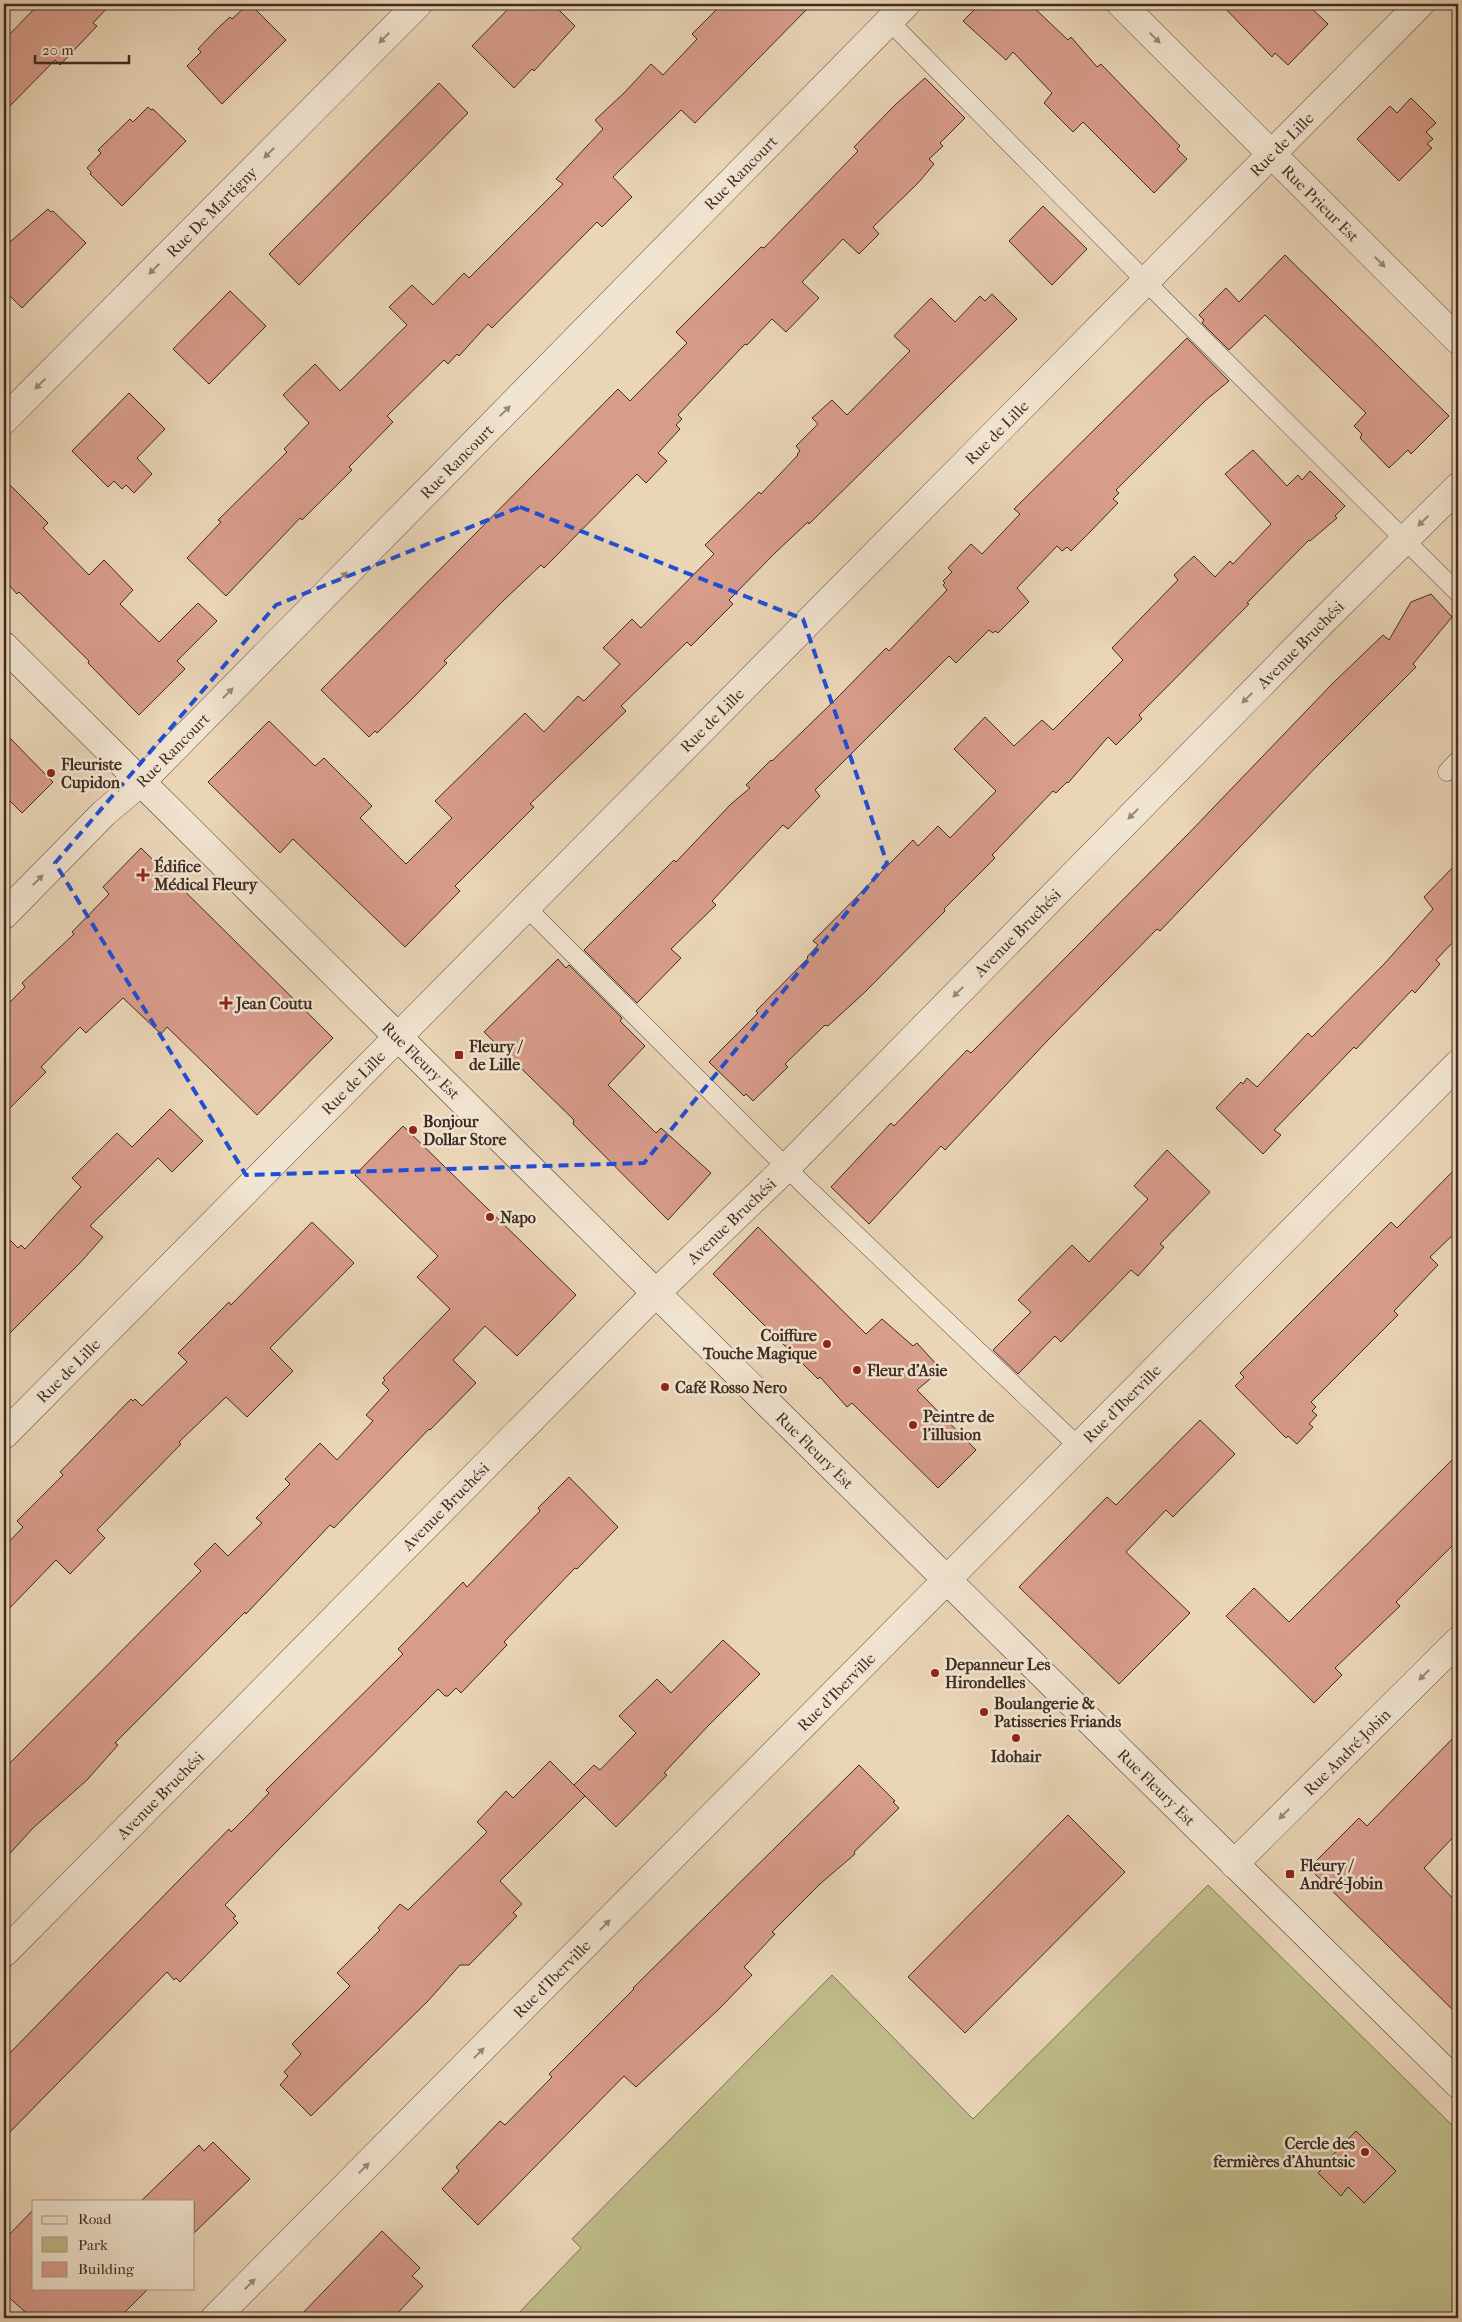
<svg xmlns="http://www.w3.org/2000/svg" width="1462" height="2322" font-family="'IM FELL French Canon',serif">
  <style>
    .green { fill: #bfbb89; stroke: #7f7456 }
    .building { fill: #d89c8b; stroke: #3f2c23 }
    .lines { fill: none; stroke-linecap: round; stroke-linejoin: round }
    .lane-casing { stroke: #6a5648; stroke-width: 19 }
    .street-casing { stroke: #6a5648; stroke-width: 29 }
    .secondary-casing { stroke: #3f2c23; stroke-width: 29 }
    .lane { stroke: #f1e4d0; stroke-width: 18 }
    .street { stroke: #f1e4d0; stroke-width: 28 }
    .secondary { stroke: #f1e4d0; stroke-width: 28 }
    .oneway { fill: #98887a }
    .marked { fill: none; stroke: #1d4ed8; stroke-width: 4; stroke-dasharray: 10 6; stroke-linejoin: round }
    .poi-dot { fill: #8f2418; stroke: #f1e4d0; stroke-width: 2 }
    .labels { text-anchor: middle; stroke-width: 5; stroke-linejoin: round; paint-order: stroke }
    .street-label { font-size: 16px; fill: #3f2c23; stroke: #f1e4d0 }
    .poi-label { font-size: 16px; font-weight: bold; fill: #3f2c23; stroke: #f1e4d0; text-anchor: start }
  </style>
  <rect width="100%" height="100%" fill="#ead5b7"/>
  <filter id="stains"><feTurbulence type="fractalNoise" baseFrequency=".004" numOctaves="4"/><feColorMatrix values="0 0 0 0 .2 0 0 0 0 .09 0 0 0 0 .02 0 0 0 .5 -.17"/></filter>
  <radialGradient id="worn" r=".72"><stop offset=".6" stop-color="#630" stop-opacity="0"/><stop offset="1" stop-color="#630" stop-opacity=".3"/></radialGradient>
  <path class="green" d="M1208,1885L1458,2131V2318H514L581,2248L572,2239L832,1975L973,2119Z"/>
  <path class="building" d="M39,4H111L93,23L97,26L60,65L55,60L4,112V40Z
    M248,4L252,9L253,7L286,40L222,104L187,66L201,52L198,49L218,28L230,17L232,19Z
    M513,4H553L575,26L534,71L532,69L514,88L472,46Z
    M722,4H812L695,123L681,110L613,177L632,197L602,227L597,222L492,328L488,324L459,356L457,354L448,364L444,360L387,416L393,422L349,467L352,470L302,520L300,518L226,596L187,558L221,522L218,520L287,452L284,449L309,423L283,395L315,364L340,391L407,325L389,307L412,285L433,305L464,273L469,278L563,184L556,179L603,129L595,120L624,93L651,64L663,75L697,39L692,34Z
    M980,4H1030L1068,40L1071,37L1097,67L1101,64L1180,146L1177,149L1187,159L1154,193L1083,122L1073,132L1044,103L1052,93L1013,52L1006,60L963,21Z
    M1221,4H1307L1328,24L1288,65L1275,53L1272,57Z
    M925,78L965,118L940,143L943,146L929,159L934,164L919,182L873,227L879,234L859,254L843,239L802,282L819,298L786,332L772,319L747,345L745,344L678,415L682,419L676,425L680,429L658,453L667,461L646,483L637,474L544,568L541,565L503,601L444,661L447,663L410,701L377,733L375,731L369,737L321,690L618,389L630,401L687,343L676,332L761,247L764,248L858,151L854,147L895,105Z
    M439,83L468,113L299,285L269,254Z
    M1411,98L1436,123L1426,132L1433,139L1427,144L1432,148L1399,181L1357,139L1390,106L1397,113Z
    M148,107L151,110L153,109L186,141L122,206L90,174L91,172L87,168L101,153L98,150L130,119L133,122Z
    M1043,206L1087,249L1052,285L1009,241Z
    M48,209L51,212L53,211L86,243L22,308L4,290V247Z
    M1285,255L1449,416L1411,454L1408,450L1389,468L1360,438L1362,434L1354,426L1366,413L1265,315L1229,350L1202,323L1204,320L1199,315L1226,288L1239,302Z
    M230,291L266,326L209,384L173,349Z
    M992,294L1017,319L809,524L808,522L775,553L729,600L733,604L691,646L687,642L621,706L626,711L530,804L534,807L455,886L460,891L405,947L293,839L280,853L208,782L269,721L315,766L324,758L372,806L360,818L406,864L452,818L435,801L525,713L544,732L578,696L584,701L620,664L603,648L632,619L641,628L714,554L705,545L759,492L761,494L798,455L797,454L800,451L796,446L818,424L812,418L832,400L847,415L910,351L894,336L931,298L955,322L980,296L985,301Z
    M1187,338L1229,381L1206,400L1116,490L1119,493L1113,499L1118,503L1090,532L1071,551L1067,547L1062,551L1057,546L1017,588L1029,602L998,633L995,631L993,633L989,630L956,663L949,656L815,790L820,796L788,829L783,825L712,901L716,905L671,949L681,958L637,1003L584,950L674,860L676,862L731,804L750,788L746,785L771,760L772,761L836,699L886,648L889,651L947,590L943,585L945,583L943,581L952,572L948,568L971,544L982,554L1020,514L1014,509Z
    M129,393L165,429L137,458L152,474L134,493L126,485L122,489L114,481L108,487L72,451Z
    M1253,450L1287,486L1298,475L1302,480L1310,471L1345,506L1335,516L1337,518L1310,541L1309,540L1247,603L1249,604L1139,715L1142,719L1116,745L1108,737L1068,783L1067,782L1056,793L1053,791L992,855L995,858L944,909L945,911L865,992L828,1026L825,1025L785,1064L788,1067L753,1101L746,1094L744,1096L709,1062L758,1013L756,1011L808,958L807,957L818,945L813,941L913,840L918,846L938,826L950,838L996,791L954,749L985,717L1014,746L1042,720L1053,730L1123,660L1112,648L1178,580L1174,575L1194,556L1215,577L1230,561L1233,564L1271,524L1225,474Z
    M4,479L48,523L43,528L89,575L104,560L133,590L120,604L159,642L198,603L217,621L177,661L185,669L139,715L88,663L89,661L19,592L17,594L4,579Z
    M1431,594L1452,617L1413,664L1416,667L1319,764L1160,931L1157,929L1048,1040L945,1150L941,1146L869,1224L831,1187L891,1123L894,1126L967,1050L971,1053L1190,832L1333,683L1383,635L1389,640L1411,602Z
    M4,732L53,782L22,813L4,795Z
    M141,848L333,1038L257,1115L167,1027L161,1034L123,998L86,1033L80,1027L41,1067L46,1072L4,1114V1008L25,987L22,983L74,934L72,932L109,894L103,887Z
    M1458,862V945L1455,940L1436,960L1440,964L1415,993L1412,990L1356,1049L1354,1047L1274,1130L1281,1135L1263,1154L1216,1108L1241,1082L1243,1084L1247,1078L1257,1087L1308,1033L1312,1037L1385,963L1433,909L1424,897Z
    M558,959L566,968L569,965L622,1018L620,1021L645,1046L608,1085L656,1133L661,1128L711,1173L668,1220L573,1124L574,1120L484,1032Z
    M170,1109L203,1141L172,1172L158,1158L90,1226L103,1237L80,1263L4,1339V1234L18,1248L21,1245L25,1249L81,1187L72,1178L117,1133L132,1147Z
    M403,1126L576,1295L517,1356L485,1326L453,1360L476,1383L430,1430L429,1429L334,1528L330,1525L246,1614L245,1612L115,1743L118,1745L87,1780L33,1828L4,1860V1769L201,1571L194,1564L215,1543L228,1556L262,1523L256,1518L290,1484L285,1479L320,1443L337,1460L373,1421L366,1415L389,1390L382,1383L385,1380L383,1378L450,1309L417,1277L438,1256L355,1175Z
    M1167,1150L1210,1192L1160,1244L1164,1247L1138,1276L1131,1270L1061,1342L1055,1336L1018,1374L993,1350L1031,1312L1018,1300L1072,1245L1089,1262L1148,1199L1134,1186Z
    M1458,1166V1230L1430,1257L1438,1265L1394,1311L1398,1315L1311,1402L1316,1407L1312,1411L1317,1415L1309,1424L1313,1427L1297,1444L1288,1436L1286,1438L1235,1386L1244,1377L1240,1373L1391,1222L1397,1228Z
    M312,1222L354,1263L270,1348L293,1371L247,1417L226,1397L179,1442L181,1444L97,1530L105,1538L70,1574L56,1560L4,1614V1547L23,1527L17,1521L63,1475L60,1472L131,1399L133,1401L135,1399L142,1406L187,1362L178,1353L229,1302L231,1305Z
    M758,1227L866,1334L882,1319L913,1346L917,1343L937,1365L932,1369L937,1373L917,1390L976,1450L938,1488L852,1403L847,1407L820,1377L818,1379L713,1274Z
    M1200,1420L1235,1454L1173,1517L1166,1510L1126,1552L1190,1613L1119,1684L1019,1587L1107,1497L1116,1505Z
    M1458,1454V1540L1396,1602L1400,1606L1335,1668L1342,1675L1314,1703L1226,1616L1254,1588L1289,1622Z
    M569,1477L618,1527L577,1569L575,1568L504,1642L507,1645L461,1693L456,1688L448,1696H445L438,1689L282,1846L225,1905L236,1916L233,1918L238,1923L180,1982L176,1978L174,1980L167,1972L4,2138V2059L229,1829L231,1832L249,1814L269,1793L266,1790L283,1773L403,1654L398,1649L463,1582L467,1587L540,1511L538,1508Z
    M723,1640L760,1674L708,1726L664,1773L667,1775L616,1827L574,1785L594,1765L600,1770L636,1733L619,1716L657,1679L671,1693Z
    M1458,1733V1832L1424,1868L1458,1904V2015L1309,1868L1359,1818L1367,1826Z
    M550,1761L585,1796L500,1881L522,1904L513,1913L517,1916L469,1965H460L428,2001L311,2116L280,2085L288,2076L284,2072L301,2054L292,2044L350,1986L337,1973L380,1930L378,1928L400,1904L408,1910L487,1832L477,1822L506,1791L513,1798Z
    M859,1765L895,1801L893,1802L899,1808L854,1852L855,1854L820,1884L772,1932L775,1934L744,1967L752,1975L719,2009L636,2087L624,2076L478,2225L442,2189L459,2171L456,2167L500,2121L505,2125L552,2077L549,2074L634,1989L633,1988Z
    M1068,1815L1125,1872L965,2033L908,1977Z
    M1356,2131L1396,2171L1364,2203L1348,2187L1341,2196L1318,2173L1326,2165L1324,2164Z
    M213,2142L250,2179L194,2233V2201H141L199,2145L204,2151Z
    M34,2209V2288H149L119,2318H32L4,2293V2240Z
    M382,2231L420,2268L412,2276L423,2286L393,2318H298Z"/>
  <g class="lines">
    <defs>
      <path id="lane" d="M889,21L1168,304L1458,593
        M1447,772L1458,760
        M526,907L804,1185L1079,1447"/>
      <g id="street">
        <path id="s1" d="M1121,4L1458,340"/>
        <path id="s2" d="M4,420L418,4"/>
        <path id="s3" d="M4,915L104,813L141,782L906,4"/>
        <path id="s4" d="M4,1435L1420,4"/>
        <path id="s5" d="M1234,1864L1458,1641"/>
        <path id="s6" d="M4,1953L656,1293L787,1167L1320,624L1458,487"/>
        <path id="s7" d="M215,2318L1458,1064"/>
      </g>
      <g id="secondary">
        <path id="s8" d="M4,646L656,1293L1458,2084"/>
      </g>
    </defs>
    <use href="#lane" class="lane-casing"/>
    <use href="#street" class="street-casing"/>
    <use href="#secondary" class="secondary-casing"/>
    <use href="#lane" class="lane"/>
    <use href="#street" class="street"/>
    <use href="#secondary" class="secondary"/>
  </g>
  <defs><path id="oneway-solid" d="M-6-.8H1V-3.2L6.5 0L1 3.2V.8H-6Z" transform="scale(1.25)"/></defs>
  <g class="oneway">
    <use href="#oneway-solid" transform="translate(384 38) rotate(135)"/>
    <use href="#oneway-solid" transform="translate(1155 38) rotate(45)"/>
    <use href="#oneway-solid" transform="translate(269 153) rotate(135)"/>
    <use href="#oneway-solid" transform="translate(1380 262) rotate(45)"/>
    <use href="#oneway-solid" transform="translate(154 269) rotate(135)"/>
    <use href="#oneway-solid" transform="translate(40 384) rotate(135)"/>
    <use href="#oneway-solid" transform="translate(505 411) rotate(-45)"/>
    <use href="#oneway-solid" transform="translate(1423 521) rotate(136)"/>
    <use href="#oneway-solid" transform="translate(342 577) rotate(-45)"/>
    <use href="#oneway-solid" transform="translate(228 693) rotate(-45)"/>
    <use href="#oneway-solid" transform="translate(1247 698) rotate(135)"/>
    <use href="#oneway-solid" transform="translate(1133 814) rotate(135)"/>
    <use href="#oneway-solid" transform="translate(38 880) rotate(-45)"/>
    <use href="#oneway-solid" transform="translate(958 992) rotate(135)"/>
    <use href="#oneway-solid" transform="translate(1424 1675) rotate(135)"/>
    <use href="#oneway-solid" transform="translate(1284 1814) rotate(135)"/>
    <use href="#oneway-solid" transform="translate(605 1925) rotate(-45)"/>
    <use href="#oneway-solid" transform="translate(479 2053) rotate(-45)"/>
    <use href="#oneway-solid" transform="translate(364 2168) rotate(-45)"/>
    <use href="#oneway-solid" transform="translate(250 2284) rotate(-45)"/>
  </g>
  <path class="marked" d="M520,507L803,619L887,863L644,1163L246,1175L55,863L276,605Z"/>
  <g class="poi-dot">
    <circle cx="51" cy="773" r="5"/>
    <path d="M140.5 867.5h5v5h5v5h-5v5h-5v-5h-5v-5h5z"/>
    <path d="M223.5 995.5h5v5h5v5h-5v5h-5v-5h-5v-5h5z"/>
    <rect x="454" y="1050" width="10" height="10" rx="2.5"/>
    <circle cx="413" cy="1130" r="5"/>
    <circle cx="490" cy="1217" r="5"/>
    <circle cx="827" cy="1344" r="5"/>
    <circle cx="857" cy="1370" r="5"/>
    <circle cx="665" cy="1387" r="5"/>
    <circle cx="913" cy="1425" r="5"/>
    <circle cx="935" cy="1673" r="5"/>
    <circle cx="984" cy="1712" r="5"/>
    <circle cx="1016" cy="1738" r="5"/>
    <rect x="1285" y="1869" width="10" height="10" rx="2.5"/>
    <circle cx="1365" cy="2152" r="5"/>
  </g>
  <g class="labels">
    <g class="street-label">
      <text dy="6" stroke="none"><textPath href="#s4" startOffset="1816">Rue de Lille</textPath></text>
      <text dy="6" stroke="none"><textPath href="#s3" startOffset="1046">Rue Rancourt</textPath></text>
      <text dy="6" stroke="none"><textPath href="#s1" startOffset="282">Rue Prieur Est</textPath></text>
      <text dy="6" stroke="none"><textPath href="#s2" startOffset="294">Rue De Martigny</textPath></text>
      <text dy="6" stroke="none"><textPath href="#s4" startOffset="1411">Rue de Lille</textPath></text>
      <text dy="6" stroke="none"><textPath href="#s3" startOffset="641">Rue Rancourt</textPath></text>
      <text dy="6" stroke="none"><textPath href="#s6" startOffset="1842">Avenue Bruchési</textPath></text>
      <text dy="6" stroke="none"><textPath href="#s4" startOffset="1006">Rue de Lille</textPath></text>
      <text dy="6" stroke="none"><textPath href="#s3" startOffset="236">Rue Rancourt</textPath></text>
      <text dy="6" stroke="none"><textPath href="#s6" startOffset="1438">Avenue Bruchési</textPath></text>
      <text dy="6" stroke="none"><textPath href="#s8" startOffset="588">Rue Fleury Est</textPath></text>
      <text dy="6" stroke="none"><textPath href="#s4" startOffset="496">Rue de Lille</textPath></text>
      <text dy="6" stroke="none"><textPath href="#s6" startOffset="1032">Avenue Bruchési</textPath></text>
      <text dy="6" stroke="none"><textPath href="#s4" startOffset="91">Rue de Lille</textPath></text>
      <text dy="6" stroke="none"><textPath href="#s7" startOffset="1288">Rue d'Iberville</textPath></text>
      <text dy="6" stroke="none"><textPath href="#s8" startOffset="1142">Rue Fleury Est</textPath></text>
      <text dy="6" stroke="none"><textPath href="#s6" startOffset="628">Avenue Bruchési</textPath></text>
      <text dy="6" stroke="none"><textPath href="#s7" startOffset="882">Rue d'Iberville</textPath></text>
      <text dy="6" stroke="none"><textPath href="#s5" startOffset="159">Rue André-Jobin</textPath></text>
      <text dy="6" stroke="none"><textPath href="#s8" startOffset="1622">Rue Fleury Est</textPath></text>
      <text dy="6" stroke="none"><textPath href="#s6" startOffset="222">Avenue Bruchési</textPath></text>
      <text dy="6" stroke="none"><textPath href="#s7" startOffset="478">Rue d'Iberville</textPath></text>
    </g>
    <g class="poi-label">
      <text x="61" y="770">Fleuriste<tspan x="61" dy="18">Cupidon</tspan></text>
      <text x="154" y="872">Édifice<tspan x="154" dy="18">Médical Fleury</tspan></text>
      <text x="236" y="1009">Jean Coutu</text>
      <text x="469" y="1052">Fleury /<tspan x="469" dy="18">de Lille</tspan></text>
      <text x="423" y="1127">Bonjour<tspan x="423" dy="18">Dollar Store</tspan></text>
      <text x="500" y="1223">Napo</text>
      <text x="817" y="1341" text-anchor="end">Coiffure<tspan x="817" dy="18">Touche Magique</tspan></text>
      <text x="867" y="1376">Fleur d'Asie</text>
      <text x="675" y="1393">Café Rosso Nero</text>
      <text x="923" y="1422">Peintre de<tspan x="923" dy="18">l'illusion</tspan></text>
      <text x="945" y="1670">Depanneur Les<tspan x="945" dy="18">Hirondelles</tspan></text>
      <text x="994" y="1709">Boulangerie &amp;<tspan x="994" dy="18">Patisseries Friands</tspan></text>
      <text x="1016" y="1762" text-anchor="middle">Idohair</text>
      <text x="1300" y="1871">Fleury /<tspan x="1300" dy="18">André-Jobin</tspan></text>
      <text x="1355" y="2149" text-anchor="end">Cercle des<tspan x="1355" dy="18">fermières d'Ahuntsic</tspan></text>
    </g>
  </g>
  <rect width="1462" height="2322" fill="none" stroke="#ead5b7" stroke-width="20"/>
  <rect x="5" y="5" width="1452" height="2312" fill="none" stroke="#3f2c23" stroke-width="2.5"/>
  <rect x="10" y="10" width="1442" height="2302" fill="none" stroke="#3f2c23"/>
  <rect x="32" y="2200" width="162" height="90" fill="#f1e4d0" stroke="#aa9a8b"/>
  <rect x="42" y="2216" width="25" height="8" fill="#f1e4d0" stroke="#aa9a8b"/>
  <text x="78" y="2224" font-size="15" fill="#3f2c23">Road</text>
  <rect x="42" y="2237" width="25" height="15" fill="#bfbb89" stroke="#aa9a8b"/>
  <text x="78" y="2250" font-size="15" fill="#3f2c23">Park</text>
  <rect x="42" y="2262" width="25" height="15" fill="#d89c8b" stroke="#aa9a8b"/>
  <text x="78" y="2274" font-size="15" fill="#3f2c23">Building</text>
  <path d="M35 55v8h94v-8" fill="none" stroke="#3f2c23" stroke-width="2.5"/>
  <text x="42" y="55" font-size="15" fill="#3f2c23" stroke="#f1e4d0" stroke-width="4" paint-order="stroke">20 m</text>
  <rect width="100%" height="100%" filter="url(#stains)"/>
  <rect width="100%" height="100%" fill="url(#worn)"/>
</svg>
